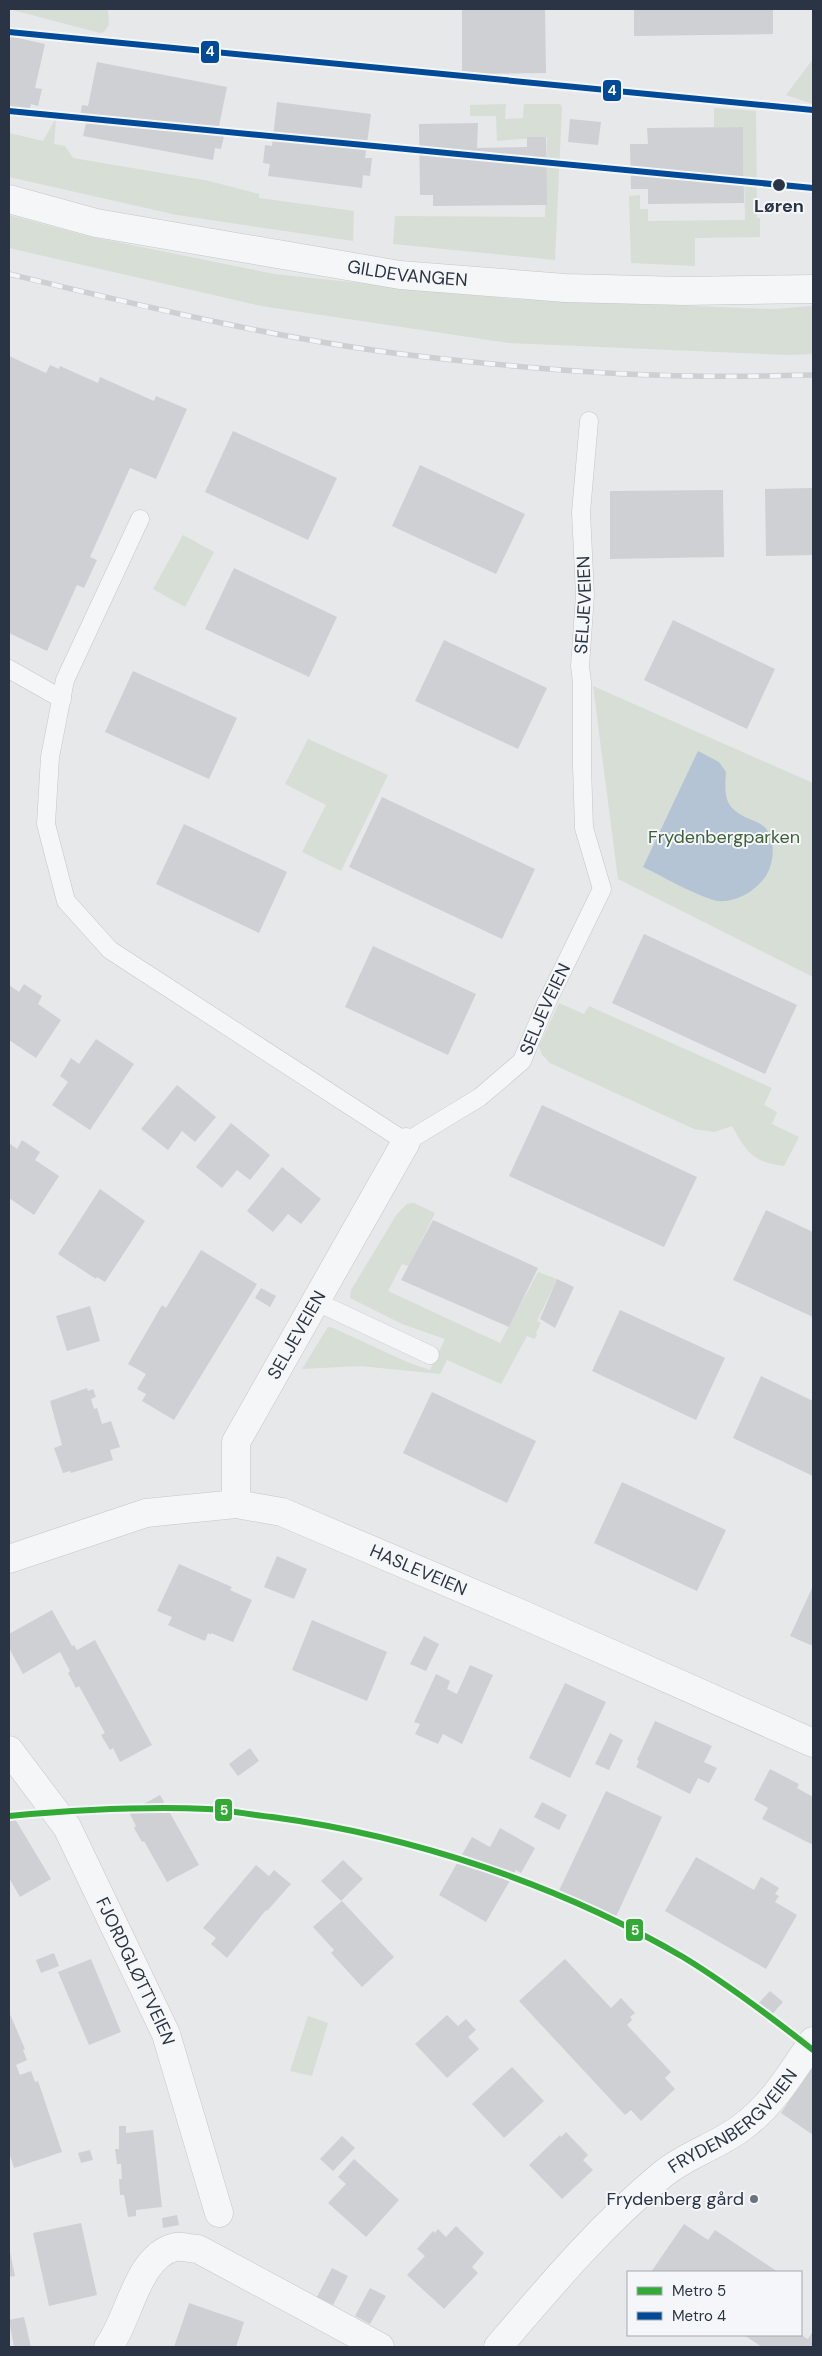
<svg xmlns="http://www.w3.org/2000/svg" width="822" height="2356" font-family="'DM Sans',sans-serif">
  <style>
    .green { fill: #d6ded6 }
    .water { fill: #b4c4d5 }
    .building { fill: #ced0d3 }
    .lines { fill: none; stroke-linecap: round; stroke-linejoin: round }
    .lane-casing { stroke: #c4c6c8; stroke-width: 19 }
    .street-casing { stroke: #c4c6c8; stroke-width: 29 }
    .lane { stroke: #f5f6f7; stroke-width: 18 }
    .street { stroke: #f5f6f7; stroke-width: 28 }
    .rail-casing { stroke: #cecfd2; stroke-width: 5.5 }
    .rail { stroke: #f4f6f9; stroke-width: 4; stroke-dasharray: 11; stroke-linecap: butt }
    .metro-1-casing { stroke: #f4f6f9; stroke-width: 10 }
    .metro-2-casing { stroke: #f4f6f9; stroke-width: 10 }
    .metro-1 { stroke: #32aa35; stroke-width: 6 }
    .metro-2 { stroke: #004a98; stroke-width: 6 }
    .stop-dot { fill: #2b3445; stroke: #f4f6f9; stroke-width: 2 }
    .poi-dot { fill: #6c737f; stroke: #f4f6f9; stroke-width: 2 }
    .labels { text-anchor: middle; stroke-width: 4; stroke-linejoin: round; paint-order: stroke }
    .stop-label { font-size: 18px; font-weight: bold; fill: #2b3445; stroke: #f4f6f9 }
    .street-label { font-size: 18px; fill: #2b3445; stroke: #f4f6f9 }
    .park-label { font-size: 18px; fill: #3f6138; stroke: #f4f6f9 }
    .poi-label { font-size: 18px; fill: #2b3445; stroke: #f4f6f9; text-anchor: end }
    .line-badge { stroke: #f4f6f9; stroke-width: 2 }
    .badge-label { font-size: 14px; text-anchor: middle; font-weight: bold; fill: #fff }
  </style>
  <rect width="100%" height="100%" fill="#e6e8ea"/>
  <path class="green" d="M9,9H108L109,25L104,32L100,33Z
    M813,59V104L786,95Z
    M506,104L505,119L523,118L524,104H560L562,107L555,260L393,244L395,216L545,217L547,137L497,141L496,116H470V105Z
    M714,108L756,111L757,218H760V237L695,238V266L631,263L629,196L640,195V209H648V221L745,220L743,127H714Z
    M56,118L54,144L65,146L73,158L209,181L259,194V198L354,211L353,241L177,215L9,177V133L43,141Z
    M9,215L87,236L274,274L512,299L773,309L813,306V354L787,355L509,343L261,306L9,248Z
    M183,535L214,552L185,607L153,589Z
    M593,686L813,783V977L618,879Z
    M308,739L388,775L341,871L302,852L326,805L285,784Z
    M559,1003L584,1014L589,1006L772,1088L764,1105L777,1112L772,1124L799,1137L784,1166C752,1162 747,1152 732,1126L714,1132L694,1129L550,1063L542,1055L539,1046Z
    M414,1203L435,1213L409,1266L402,1264L388,1291L500,1343L538,1272L557,1279L537,1321L541,1323L536,1333L537,1336L534,1339L527,1336L501,1384L447,1360L440,1374L360,1366L302,1369L328,1327H331L407,1362L430,1370L445,1339L402,1324L350,1298L351,1290L397,1214L407,1204Z
    M308,2016L328,2023L312,2076L290,2071Z"/>
  <path class="water" d="M698,751L719,762L726,772C724,799 725,809 752,820C757,822 764,825 767,830C775,842 774,857 769,870C761,889 734,906 713,900C689,892 666,878 643,867Z"/>
  <path class="building" d="M462,9H545L546,73L462,74Z
    M634,9H773V34L634,36Z
    M9,36L45,44L35,88L42,89L38,106L31,104L28,117L9,112Z
    M97,62L227,87L218,131L225,132L221,149L215,148L213,160L83,136L86,123L79,122L82,105L88,106Z
    M277,102L371,114L365,158H372L370,176L363,175L362,188L268,176L270,164L263,163L265,145L272,146Z
    M570,119L601,122L598,145L568,142Z
    M478,123L477,148L527,147V137H546L547,205L433,206V195H420L419,124Z
    M743,127L744,203L648,204V189H631L630,144H648L647,128Z
    M9,356L46,373L50,365L59,369L60,366L98,383L100,377L154,401L156,396L187,409L156,479L130,468L90,557L97,560L84,588L77,585L47,651L9,633Z
    M233,431L337,478L308,540L205,492Z
    M420,465L525,514L496,574L392,526Z
    M813,488V555L766,556L765,489Z
    M723,490L724,557L610,559V491Z
    M234,568L337,617L309,677L205,629Z
    M673,620L775,669L747,729L644,680Z
    M444,640L547,688L518,749L415,701Z
    M133,671L237,718L209,779L105,732Z
    M382,797L535,869L502,939L349,867Z
    M184,824L287,872L259,933L156,884Z
    M644,934L797,1005L765,1074L612,1003Z
    M373,946L476,994L448,1055L345,1007Z
    M24,984L42,996L38,1004L61,1020L36,1058L9,1040V985L19,992Z
    M96,1039L134,1064L90,1130L52,1105L68,1082L60,1076L71,1058L79,1064Z
    M177,1085L216,1117L195,1142L182,1131L168,1150L141,1129Z
    M542,1105L697,1177L664,1247L509,1176Z
    M231,1123L270,1155L250,1180L237,1170L222,1188L196,1167Z
    M22,1140L40,1152L35,1160L59,1176L34,1215L9,1198V1143L17,1149Z
    M282,1167L321,1199L301,1224L288,1214L273,1232L247,1211Z
    M100,1189L145,1221L105,1282L97,1277L96,1279L58,1254Z
    M766,1210L813,1232V1317L733,1280Z
    M433,1220L538,1268L509,1327L401,1280Z
    M201,1250L257,1284L174,1420L142,1401L146,1394L137,1389L146,1374L128,1364L162,1305L166,1308Z
    M557,1279L574,1287L555,1328L540,1319Z
    M261,1288L276,1296L270,1307L255,1298Z
    M90,1306L100,1341L67,1351L56,1316Z
    M620,1310L725,1358L696,1420L592,1371Z
    M761,1376L813,1401V1476L733,1438Z
    M87,1388L88,1391L93,1389L96,1397L91,1399L94,1409L97,1408L102,1424L111,1421L120,1447L110,1450L113,1460L71,1473L70,1471L63,1473L54,1448L62,1445L50,1401Z
    M432,1392L536,1441L507,1503L403,1453Z
    M622,1482L726,1530L697,1591L594,1543Z
    M277,1556L307,1569L294,1599L264,1587Z
    M179,1564L232,1587L230,1590L252,1600L233,1642L211,1633V1635L208,1633L205,1641L168,1625L172,1617L157,1611Z
    M813,1586V1646L790,1636Z
    M52,1610L72,1646L74,1645L77,1650L95,1640L152,1745L120,1762L113,1748L110,1750L101,1735L105,1733L79,1686L76,1688L68,1673L70,1671L60,1652L23,1674L9,1648V1634Z
    M312,1620L387,1652L367,1701L292,1670Z
    M424,1636L439,1644L426,1671L410,1664Z
    M470,1665L493,1675L462,1744L443,1734L438,1744L415,1734L420,1724L414,1722L436,1674L450,1681L447,1689L457,1694Z
    M565,1683L606,1702L570,1778L529,1758Z
    M655,1721L712,1746L704,1762L717,1768L709,1783L698,1778L690,1794L636,1767L639,1761L637,1760Z
    M610,1733L623,1740L609,1770L595,1764Z
    M250,1748L259,1761L238,1776L229,1764Z
    M770,1769L799,1784L797,1788L813,1797V1845L762,1819L768,1808L754,1800Z
    M606,1791L662,1817L613,1923L556,1897Z
    M160,1795L199,1865L167,1882L144,1841L142,1842L134,1828L136,1826L129,1812Z
    M542,1802L567,1815L559,1830L534,1817Z
    M9,1809L51,1879L20,1897L9,1878Z
    M500,1828L535,1848L521,1873L516,1870L486,1922L439,1895L472,1837L490,1847Z
    M696,1857L754,1890L761,1877L779,1888L775,1894L779,1896L775,1902L797,1915L766,1969L665,1911Z
    M343,1860L363,1879L341,1901L321,1881Z
    M256,1865L269,1876L274,1870L291,1884L267,1911L266,1910L227,1958L211,1944L216,1938L203,1928Z
    M342,1901L394,1957L362,1987L331,1953L334,1950L313,1927Z
    M54,1953L59,1966L41,1973L36,1960Z
    M91,1959L121,2032L89,2045L58,1972Z
    M565,1959L611,2008L621,1998L635,2013L630,2017L632,2020L627,2025L671,2072L665,2078L675,2089L641,2121L631,2110L625,2115L519,2001Z
    M770,1991L783,2002L766,2021L753,2009Z
    M9,2012L25,2049L23,2050L27,2060L16,2065L20,2075L31,2071L35,2082L38,2081L62,2152L14,2168L9,2152Z
    M447,2015L458,2026L466,2019L476,2030L468,2037L479,2049L447,2078L415,2044Z
    M813,2066V2135L781,2113Z
    M512,2067L544,2101L504,2138L472,2104Z
    M119,2126H126V2133L153,2130L162,2207L136,2210V2216L128,2217L124,2195H120L119,2179H122L121,2164H117L115,2149H119Z
    M566,2132L588,2155L583,2160L593,2170L562,2199L529,2165L560,2135L561,2137Z
    M342,2136L355,2148L333,2171L320,2159Z
    M90,2150L93,2160L81,2163L78,2153Z
    M354,2159L399,2200L366,2237L328,2203L346,2184L338,2177Z
    M177,2215L179,2225L163,2228L162,2218Z
    M81,2223L97,2295L49,2306L33,2233Z
    M684,2224L708,2240L715,2230L778,2272H651Z
    M456,2226L484,2253L472,2267L478,2273L444,2309L407,2275L425,2256L417,2249L433,2231L435,2233L438,2229L446,2237Z
    M9,2247L15,2276L9,2277Z
    M332,2268L348,2276L333,2305L317,2297Z
    M370,2288L386,2296L370,2324L355,2316Z
    M189,2303L244,2322L236,2347H174Z
    M24,2317L31,2347H14L9,2320Z
    M813,2331V2347H762L744,2335H801L808,2339Z"/>
  <g class="lines">
    <defs>
      <g id="lane">
        <path id="s1" d="M140,519L65,680L50,757L46,824L66,901L110,950L406,1142L480,1097L522,1061L545,1006L602,889L584,828L582,766V682L580,666L585,595L581,512L589,421"/>
        <path d="M9,669L62,699"/>
        <path d="M315,1301L430,1355"/>
      </g>
      <g id="street">
        <path id="s2" d="M9,199L96,223L400,275L565,288L684,291L813,289"/>
        <path id="s3" d="M236,1504V1442L406,1142"/>
        <path id="s4" d="M9,1559L146,1513L236,1504L282,1512L517,1612L813,1743"/>
        <path id="s5" d="M9,1750L67,1827L166,2034L219,2213"/>
        <path d="M108,2347C130,2319 136,2257 175,2247C182,2246 192,2249 198,2249L380,2347"/>
        <path id="s6" d="M498,2347C550,2286 601,2225 663,2174C686,2155 717,2146 741,2128C772,2106 792,2072 813,2041"/>
      </g>
    </defs>
    <use href="#lane" class="lane-casing"/>
    <use href="#street" class="street-casing"/>
    <use href="#lane" class="lane"/>
    <use href="#street" class="street"/>
    <defs>
      <path id="rail" d="M9,274C146,307 285,341 426,357C515,367 605,375 695,376C734,377 774,376 813,375"/>
    </defs>
    <use href="#rail" class="rail-casing"/>
    <use href="#rail" class="rail"/>
    <defs>
      <path id="metro-1" d="M9,1816C75,1810 141,1806 208,1809C229,1810 251,1815 272,1817C413,1836 560,1885 683,1957C729,1985 771,2017 813,2050"/>
      <path id="metro-2" d="M9,32L813,110
        M9,111L813,188"/>
    </defs>
    <use href="#metro-1" class="metro-1-casing"/>
    <use href="#metro-2" class="metro-2-casing"/>
    <use href="#metro-1" class="metro-1"/>
    <use href="#metro-2" class="metro-2"/>
  </g>
  <circle class="stop-dot" cx="779" cy="185" r="7"/>
  <circle class="poi-dot" cx="754" cy="2199" r="5"/>
  <g class="labels">
    <g class="stop-label">
      <text x="779" y="212">Løren</text>
    </g>
    <g class="street-label">
      <text dy="6" stroke="none"><textPath href="#s2" startOffset="406">GILDEVANGEN</textPath></text>
      <text dy="6" stroke="none"><textPath href="#s1" startOffset="1440">SELJEVEIEN</textPath></text>
      <text dy="6" stroke="none"><textPath href="#s1" startOffset="1020">SELJEVEIEN</textPath></text>
      <text dy="6" stroke="none"><textPath href="#s3" startOffset="185">SELJEVEIEN</textPath></text>
      <text dy="6" stroke="none"><textPath href="#s4" startOffset="430">HASLEVEIEN</textPath></text>
      <text dy="6" stroke="none"><textPath href="#s5" startOffset="256">FJORDGLØTTVEIEN</textPath></text>
      <text dy="6" stroke="none"><textPath href="#s6" startOffset="328">FRYDENBERGVEIEN</textPath></text>
    </g>
    <g class="park-label">
      <text x="724" y="843">Frydenbergparken</text>
    </g>
    <g class="poi-label">
      <text x="744" y="2205">Frydenberg gård</text>
    </g>
  </g>
  <g class="line-badge">
    <rect x="200" y="40" width="20" height="24" rx="5" fill="#004a98"/>
    <rect x="602" y="79" width="20" height="23" rx="5" fill="#004a98"/>
    <rect x="214" y="1798" width="19" height="24" rx="5" fill="#32aa35"/>
    <rect x="625" y="1918" width="19" height="24" rx="5" fill="#32aa35"/>
  </g>
  <g class="badge-label">
    <text x="210" y="56">4</text>
    <text x="612" y="95">4</text>
    <text x="224" y="1815">5</text>
    <text x="635" y="1935">5</text>
  </g>
  <rect width="822" height="2356" fill="none" stroke="#2b3445" stroke-width="20"/>
  <rect x="627" y="2271" width="175" height="65" fill="#f4f6f9" stroke="#a4a8b1"/>
  <rect x="637" y="2287" width="25" height="8" fill="#32aa35" stroke="#a4a8b1"/>
  <text x="672" y="2296" font-size="15" fill="#2b3445">Metro 5</text>
  <rect x="637" y="2312" width="25" height="8" fill="#004a98" stroke="#a4a8b1"/>
  <text x="672" y="2321" font-size="15" fill="#2b3445">Metro 4</text>
</svg>
